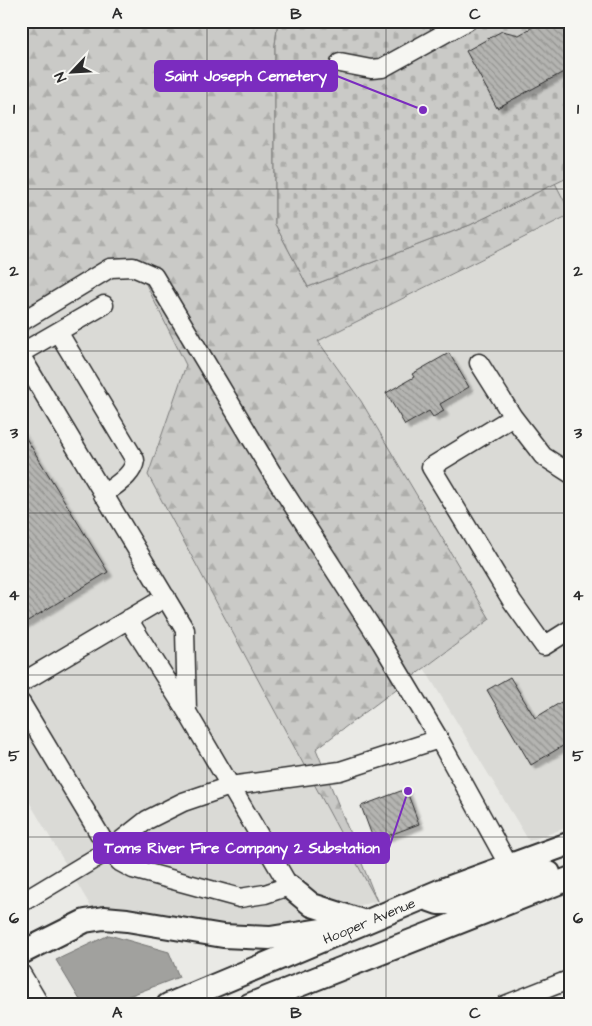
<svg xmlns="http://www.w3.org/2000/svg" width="592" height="1026" font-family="'Architects Daughter',sans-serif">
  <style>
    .built { fill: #dadad6 }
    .forest { fill: url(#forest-firs); stroke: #7a7a79 }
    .cemetery { fill: url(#cemetery-stones); stroke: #7a7a79 }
    .water { fill: #a1a19e; stroke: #727270 }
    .building { fill: url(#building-back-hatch); stroke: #2b2b2b; filter: url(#shadow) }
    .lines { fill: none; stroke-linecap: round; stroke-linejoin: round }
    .minor-casing { stroke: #2b2b2b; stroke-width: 21 }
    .major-casing { stroke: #2b2b2b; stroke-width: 26 }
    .minor { stroke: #f6f6f2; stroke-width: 18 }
    .major { stroke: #f6f6f2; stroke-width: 22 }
    .grid { fill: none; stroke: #2b2b2b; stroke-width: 1; stroke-opacity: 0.55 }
    .labels { text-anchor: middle; stroke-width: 4; stroke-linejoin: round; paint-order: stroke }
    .street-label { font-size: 14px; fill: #2b2b2b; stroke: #f6f6f2 }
    .leader { fill: none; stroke: #7b2cbf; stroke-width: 2 }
    .callout-dot { fill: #7b2cbf; stroke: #f6f6f2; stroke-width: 2 }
    .callout { fill: #7b2cbf; stroke: #7b2cbf; stroke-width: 2 }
    .callout-label { font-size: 15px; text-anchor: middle; font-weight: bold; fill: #fff }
    .neatline { fill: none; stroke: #2b2b2b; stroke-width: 2 }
    .grid-label { font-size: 16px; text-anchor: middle; font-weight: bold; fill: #2b2b2b }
  </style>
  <defs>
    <pattern id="forest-firs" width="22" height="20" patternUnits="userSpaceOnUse" patternTransform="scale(1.25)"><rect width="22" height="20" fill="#cacac7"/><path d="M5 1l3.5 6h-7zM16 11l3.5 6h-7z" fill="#aeaeab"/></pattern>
    <pattern id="cemetery-stones" width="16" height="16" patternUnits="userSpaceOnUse" patternTransform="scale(1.25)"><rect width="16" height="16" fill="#cacac7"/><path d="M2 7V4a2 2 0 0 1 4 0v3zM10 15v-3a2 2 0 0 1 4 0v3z" fill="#aeaeab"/></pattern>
    <pattern id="building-back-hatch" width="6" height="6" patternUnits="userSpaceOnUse" patternTransform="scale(1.25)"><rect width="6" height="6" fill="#b4b4b1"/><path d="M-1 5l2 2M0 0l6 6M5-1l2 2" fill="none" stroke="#939390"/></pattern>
    <filter id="shadow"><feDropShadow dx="4.5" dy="4.5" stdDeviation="1" flood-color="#0004"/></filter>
  </defs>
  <rect width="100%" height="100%" fill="#eaeae6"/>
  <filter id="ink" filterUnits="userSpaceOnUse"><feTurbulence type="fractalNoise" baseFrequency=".02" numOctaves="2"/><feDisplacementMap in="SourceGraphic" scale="10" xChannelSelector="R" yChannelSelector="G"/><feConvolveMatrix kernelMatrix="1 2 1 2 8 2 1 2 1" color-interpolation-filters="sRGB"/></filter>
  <g filter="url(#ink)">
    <path class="built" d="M571,176V214L555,183Z
      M571,215V826L529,841L424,668L490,619L361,401L318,341Z
      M134,260L186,365L148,475L377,901L238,936L102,917L91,907L21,788V334Z"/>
    <path class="forest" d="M21,21H278L275,45V224L308,287L470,225L555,183L571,214L318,341L361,401L490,619L316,749L377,901L148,475L186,365L134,260L21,316Z"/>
    <path class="cemetery" d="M278,21H571V176L470,225L308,287L275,224V45Z"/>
    <path class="water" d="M109,935L169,952L179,977L105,1005H83L56,960Z"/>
    <path class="building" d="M543,21H571V68L497,108L466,51L502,31L519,35Z
      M449,353L469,387L440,404L444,411L433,417L429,411L405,425L386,393L414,377L412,374Z
      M21,430L108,572L21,625Z
      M510,677L535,718L571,696V741L531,765L487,690Z
      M406,789L419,824L374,841L361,806Z"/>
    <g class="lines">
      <defs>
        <path id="minor" d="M340,63L371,69L382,68L467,21
          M21,322L110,268L133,267L154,276L272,473L381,642L439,739L509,866
          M58,332L135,460C133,476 115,485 103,495
          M21,353L104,305
          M21,356L185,630L187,712
          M479,363L513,417L543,456L571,474
          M513,417L431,467L512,601L544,646L571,629
          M21,683L166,597
          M21,703L109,850L120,862L133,869L240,898L265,894L289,886L187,712L128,619
          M21,903L109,850L147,820L183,802L230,786L340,771L439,739
          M21,973L40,1005
          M505,1005L571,979"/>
        <g id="major">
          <path d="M289,886L312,905L365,922"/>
          <path d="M424,898L438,903H455L526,879L549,873"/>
          <path d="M21,953L85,921L104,918L127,920L223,936L270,938L327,929"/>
          <path id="s1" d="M168,1005L442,890L571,843"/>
          <path d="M249,1005L571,878"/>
        </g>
      </defs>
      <use href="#minor" class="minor-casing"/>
      <use href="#major" class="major-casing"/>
      <use href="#minor" class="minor"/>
      <use href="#major" class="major"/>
    </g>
  </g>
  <path class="grid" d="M207,21V1005M386,21V1005M21,189H571M21,351H571M21,513H571M21,675H571M21,837H571"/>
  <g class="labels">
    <g class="street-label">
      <text dy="5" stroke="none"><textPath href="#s1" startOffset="218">Hooper Avenue</textPath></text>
    </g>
  </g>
  <path class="leader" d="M423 110L337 76M408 791L389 848"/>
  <g class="callout-dot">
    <circle cx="423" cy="110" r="5"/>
    <circle cx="408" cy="791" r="5"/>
  </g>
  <g class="callout">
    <rect x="155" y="61" width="182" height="30" rx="5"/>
    <rect x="94" y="833" width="295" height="30" rx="5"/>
  </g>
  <g class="callout-label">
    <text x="246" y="81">Saint Joseph Cemetery</text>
    <text x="242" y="853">Toms River Fire Company 2 Substation</text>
  </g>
  <rect width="592" height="1026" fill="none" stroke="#f6f6f2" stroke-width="55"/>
  <g transform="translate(72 72) rotate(245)" stroke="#f6f6f2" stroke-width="4" paint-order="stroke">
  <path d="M0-4L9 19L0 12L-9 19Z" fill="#2b2b2b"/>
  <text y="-8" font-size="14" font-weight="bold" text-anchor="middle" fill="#2b2b2b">N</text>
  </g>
  <rect x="28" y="28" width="536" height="970" class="neatline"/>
  <g class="grid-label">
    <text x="117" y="19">A</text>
    <text x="296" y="19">B</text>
    <text x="475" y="19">C</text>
    <text x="14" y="114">1</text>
    <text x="578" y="114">1</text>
    <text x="14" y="276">2</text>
    <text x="578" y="276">2</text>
    <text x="14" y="438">3</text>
    <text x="578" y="438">3</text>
    <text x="14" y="600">4</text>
    <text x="578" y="600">4</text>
    <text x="14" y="761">5</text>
    <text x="578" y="761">5</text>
    <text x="14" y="923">6</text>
    <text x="578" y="923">6</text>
    <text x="117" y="1018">A</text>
    <text x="296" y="1018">B</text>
    <text x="475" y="1018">C</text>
  </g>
</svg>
